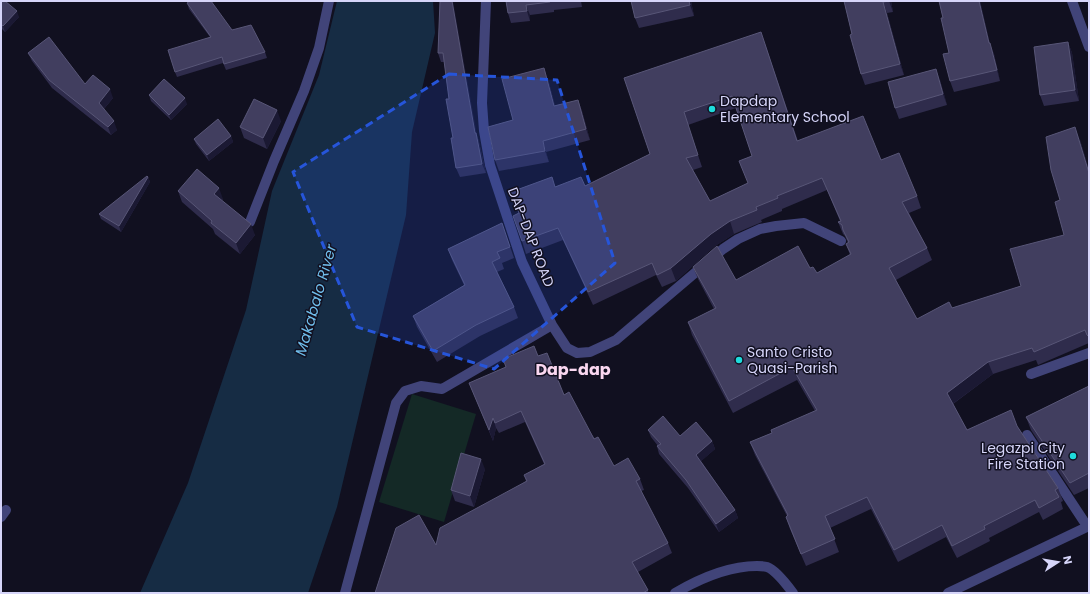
<svg xmlns="http://www.w3.org/2000/svg" width="1090" height="594" font-family="Poppins,sans-serif">
  <style>
    .green { fill: #142926 }
    .water { fill: #162c44 }
    .lines { fill: none; stroke-linecap: round; stroke-linejoin: round }
    .minor { stroke: #414479; stroke-width: 10 }
    .wall { fill: #2f2c4c; fill-rule: evenodd }
    .shaded-wall { fill: #1b1933 }
    .building { fill: #413e5f; stroke: #585677; fill-rule: evenodd }
    .marked { fill: #2655da; fill-opacity: 0.2; stroke: #2655da; stroke-width: 3; stroke-dasharray: 8 5; stroke-linejoin: round }
    .poi-dot { fill: #1edbdc; stroke: #111020; stroke-width: 1.5 }
    .labels { text-anchor: middle; stroke-width: 3; stroke-linejoin: round; paint-order: stroke }
    .poi-label { font-size: 14px; fill: #d6d5f9; stroke: #111020; text-anchor: start }
    .street-label { font-size: 14px; fill: #d6d5f9; stroke: #111020 }
    .water-label { font-size: 15px; font-style: italic; fill: #70beec; stroke: #111020 }
    .quarter-label { font-size: 16px; font-weight: bold; fill: #fad7f0; stroke: #111020 }
  </style>
  <rect width="100%" height="100%" fill="#111020"/>
  <path class="green" d="M412,394L476,414L444,522L379,502Z"/>
  <path class="water" d="M337,1H433L435,33L412,132L406,215L337,507L308,593H140L188,483L246,310L272,191L319,75Z"/>
  <g class="lines">
    <path class="minor" d="M486,1L482,103L484,131L490,165L522,262L552,325L567,348L577,353L590,352L616,340L723,249L738,239L760,229L776,226L804,223L841,241
      M1072,1L1089,47
      M250,222L274,161L304,91L319,48L329,1
      M1031,374L1089,353
      M1027,435L1087,526
      M1,517L6,510
      M345,593L396,403L405,391L421,386L442,389L552,325
      M675,593C699,579 729,566 757,566C760,566 764,566 767,567C776,570 787,585 793,593
      M948,593L1089,526"/>
  </g>
  <path class="wall" d="M1,1L19,17L5,32L1,28Z
    M440,1L477,135L479,142L486,173L460,177L456,168L449,99L444,62H441L438,53Z
    M506,1H581L582,7L554,10V12L530,15V21L511,23L508,13Z
    M691,1L694,16L639,28L635,18Z
    M844,1H891L893,12L887,13L904,75L865,85L861,74Z
    M939,1H980L990,44L994,54L1000,81L954,92L950,81L949,53L943,18Z
    M187,3L232,30L265,52L267,58L226,70L223,63L177,77L175,72L210,37L189,9Z
    M1068,42L1072,53L1079,101L1044,106L1040,95Z
    M765,44L798,141L881,160L917,196L921,208L909,213L927,248L932,260L896,280L917,319L1021,286L1064,235L1060,200L1080,140L1089,170V343L1038,365L1036,360L993,374L953,404L967,430L1017,426L1058,488L1063,501L1061,502L1063,509L1043,520L1039,512L989,538L990,541L957,558L946,537L898,562L871,509L830,528L839,552L806,566L790,529L786,517L787,516L755,455L750,442L772,433L815,411L797,380L733,413L692,335L688,322L714,309L698,279L693,267L736,280L810,268L817,273L850,255L846,244L848,243L845,236L843,234L838,222L840,221L827,190L782,209V211L761,220L762,222L734,234L715,246L676,281L662,287L656,275L593,305L563,240L526,254L522,241L556,186H585L650,154L624,78ZM736,108L752,156L739,161L748,183L710,201L693,170L702,167L688,125Z
    M28,53L85,84L113,98L104,109L117,130L111,135L52,88L32,61Z
    M548,79L555,106L578,100L582,111L590,140L546,152L549,162L499,171L495,160L513,120Z
    M940,80L947,105L899,119L895,108Z
    M149,95L187,104L171,120L151,101Z
    M281,121L267,149L244,138L240,127Z
    M231,136L233,142L209,161L196,144L194,139Z
    M148,177L150,182L121,232L101,219L99,214Z
    M178,191L223,199L222,201L255,235L240,254L215,234L213,229L182,202Z
    M502,223L514,258L502,263L504,269L497,272L514,307L518,318L480,336L437,362L417,327L413,316L464,285L452,260L448,249Z
    M538,356L564,395L614,466L640,479L644,490L641,491L668,543L672,553L638,572L649,593H375L436,545L526,481L524,475L544,464L525,422L499,433L496,428L493,441L469,383Z
    M1089,386V488L1074,495L1031,430L1026,417Z
    M648,430L680,436L712,441L715,449L701,461L735,510L738,518L719,532L688,488L659,454L657,446H658L651,437Z
    M485,469L474,507L455,501L451,490Z"/>
  <path class="shaded-wall" d="M452,1H453L477,135L479,142L486,173L482,164L475,133Z
    M689,1H691L694,16L690,5Z
    M889,1H891L893,12Z
    M979,1H980L990,44L994,54L1000,81L997,70L989,43Z
    M883,2L887,13L904,75L900,64Z
    M526,5L530,15V21L527,11Z
    M17,11L19,17L5,32L3,26Z
    M1068,42L1072,53L1079,101L1075,90Z
    M544,68L548,79L558,117L554,106Z
    M936,69L940,80L947,105L943,94Z
    M110,89L113,98L102,111L99,103Z
    M185,98L187,104L171,120L169,115Z
    M578,100L582,111L590,140L586,129Z
    M277,110L281,121L267,149L263,138Z
    M114,121L117,130L111,135L108,127Z
    M1075,127L1080,140L1089,170V173Z
    M231,136L233,142L209,161L207,155Z
    M543,141L546,152L549,162L545,151Z
    M148,177L150,182L121,232L119,226Z
    M219,188L223,199L218,205L214,194Z
    M730,221L734,234L715,246L676,281L671,268L711,234Z
    M251,224L255,235L240,254L236,243Z
    M988,362L993,374L951,405L947,393Z
    M493,418L496,428L493,441L489,430Z
    M712,441L715,449L699,463L696,455Z
    M481,459L485,469L474,507L470,496Z
    M735,510L738,518L719,532L716,524Z"/>
  <path class="building" d="M1,1H5L17,11L3,26L1,24Z
    M190,1H211L232,30L251,25L265,52L224,64L222,57L175,72L168,50L211,37L187,3Z
    M440,1H452L475,133H476L482,164L456,168L451,138H453L446,99H449L443,53H438Z
    M506,1H550V2L526,5L527,11L508,13Z
    M631,1H689L690,5L635,18Z
    M844,1H889L883,2L900,64L861,74L850,35L852,34Z
    M939,1H979L989,43H990L997,70L950,81L943,54L949,53L941,18H943Z
    M761,32L797,141L863,116L881,160L899,153L917,196L902,202L927,248L889,268L917,319L949,302L952,308L1021,286L1010,249L1064,235L1055,202L1060,200L1051,170L1046,137L1075,127L1089,173V337L1087,335L1085,330L1034,352L1032,348L988,362L947,393L967,430L1011,410L1017,426L1058,488L1055,490L1059,497L1039,508L1035,500L984,526L985,529L952,546L942,525L894,550L867,497L825,516L835,539L801,554L786,517L788,515L750,442L772,433L771,430L817,410L792,367L729,401L688,322L716,308L693,267L717,246L736,280L798,246L810,268L813,267L817,273L851,254L846,244L849,242L843,230L842,225L838,222L841,221L822,178L777,196L778,198L756,207L757,210L730,221L711,234L671,268L657,275L652,263L588,292L558,228L522,241L513,216L519,213L511,192L552,177L555,187L581,177L585,186L650,154L624,78ZM732,96L752,156L739,161L748,183L710,201L686,158L698,155L684,112Z
    M49,37L85,84L93,75L110,89L99,103L114,121L108,127L49,80L28,53Z
    M1068,42L1075,90L1040,95L1034,47Z
    M544,68L554,106L578,100L586,129L543,141L545,151L495,160L488,127L513,120L502,79Z
    M936,69L943,94L895,108L888,82Z
    M164,79L185,98L169,115L149,95Z
    M254,99L277,110L263,138L240,127Z
    M218,119L231,136L207,155L194,139Z
    M197,169L219,188L214,194L251,224L236,243L211,223L212,221L178,191Z
    M147,176L148,177L119,226L99,214Z
    M502,223L510,247L497,252L500,258L492,262L514,307L476,325L433,351L413,316L465,285L448,249Z
    M534,346L538,356L547,353L564,395L569,392L594,439L598,437L614,466L628,458L640,479L636,481L668,543L632,562L648,590L643,593H375L396,528L419,515L436,545L440,528L527,481L524,475L545,464L521,411L495,423L493,418L489,430L469,383L506,367L503,359Z
    M1089,386V473L1070,483L1026,417Z
    M663,416L680,436L696,422L712,441L696,455L735,510L716,524L686,480L657,446L661,444L648,430Z
    M461,453L481,459L470,496L451,490Z"/>
  <path class="marked" d="M449,74L557,80L615,263L494,369L357,327L293,172Z"/>
  <g class="poi-dot">
    <circle cx="712" cy="109" r="4"/>
    <circle cx="739" cy="360" r="4"/>
    <circle cx="1073" cy="456" r="4"/>
  </g>
  <g class="labels">
    <g class="poi-label">
      <text x="720" y="106">Dapdap<tspan x="720" dy="16">Elementary School</tspan></text>
      <text x="747" y="357">Santo Cristo<tspan x="747" dy="16">Quasi-Parish</tspan></text>
      <text x="1065" y="453" text-anchor="end">Legazpi City<tspan x="1065" dy="16">Fire Station</tspan></text>
    </g>
    <g class="street-label">
      <text transform="translate(531 237) rotate(69)" y="5">DAP-DAP ROAD</text>
    </g>
    <g class="water-label">
      <text transform="translate(316 300) rotate(-74)" y="5">Makabalo River</text>
    </g>
    <g class="quarter-label">
      <text x="573" y="375">Dap-dap</text>
    </g>
  </g>
  <rect width="1090" height="594" fill="none" stroke="#d6d5f9" stroke-width="4"/>
  <g transform="translate(1058 562) rotate(78)" stroke="#111020" stroke-width="3" paint-order="stroke">
  <path d="M0-3L7 15L0 10L-7 15Z" fill="#d6d5f9"/>
  <text y="-6" font-size="11" font-weight="bold" text-anchor="middle" fill="#d6d5f9">N</text>
  </g>
</svg>
